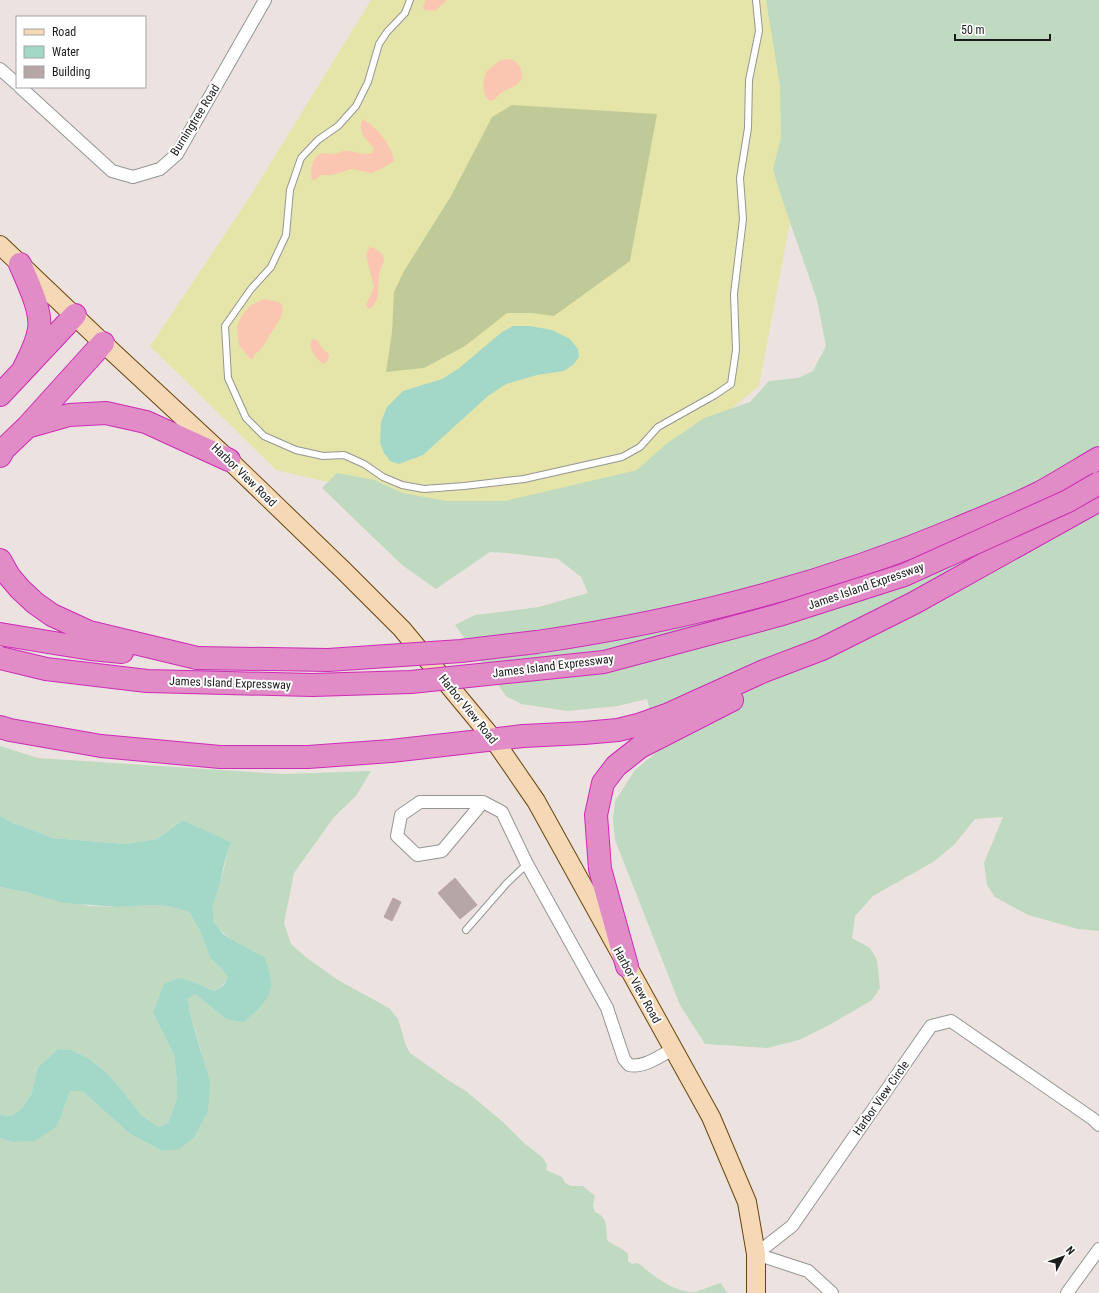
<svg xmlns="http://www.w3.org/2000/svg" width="1099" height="1293" font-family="'Roboto Condensed',sans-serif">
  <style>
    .grass { fill: #e5e5a9 }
    .forest { fill: #c0ca98 }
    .wetland { fill: #bfdac0 }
    .sand { fill: #fbc6b1 }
    .water { fill: #a3d8c9 }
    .building { fill: #b5a7a8; stroke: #bda4a6 }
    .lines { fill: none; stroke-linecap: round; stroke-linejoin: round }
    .service-casing { stroke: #959595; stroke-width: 8 }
    .minor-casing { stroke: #959595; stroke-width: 14 }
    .secondary-casing { stroke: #6a440a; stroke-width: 20 }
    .motorway-casing { stroke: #cc2cb5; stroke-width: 24 }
    .service { stroke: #fff; stroke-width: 6 }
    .minor { stroke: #fff; stroke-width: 12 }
    .secondary { stroke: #f5d8b6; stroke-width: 18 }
    .motorway { stroke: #e18cc7; stroke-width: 22 }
    .motorway-bridge-casing { stroke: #cc2cb5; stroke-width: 24; stroke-linecap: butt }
    .motorway-bridge { stroke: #e18cc7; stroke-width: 22 }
    .labels { text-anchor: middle; stroke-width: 4; stroke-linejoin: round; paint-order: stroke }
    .street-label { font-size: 12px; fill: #1b1b1b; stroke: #fff }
  </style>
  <rect width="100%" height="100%" fill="#ece3e1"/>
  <path class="grass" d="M371,0H832L759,386L623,499L466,514L276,470L150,346L249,198Z"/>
  <path class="forest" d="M512,105L657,114L630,261L554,316L532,313H507L465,346L424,368L386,372L392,332L394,292L404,271L451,196L492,117Z"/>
  <path class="wetland" d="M766,0H1099V931L1078,929L1028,915L995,897L987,885L984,863L1003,817L975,819L954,845L933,862L873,896L855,916L852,938L870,948L877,960L880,988L872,1000L833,1023L799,1040L767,1048L705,1044L680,1005L615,840L613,819L615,801L635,770L659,750L647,699L618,706L568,711L521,704L506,696L455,625L475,615L539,607L588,593L581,577L558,559L508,553L490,552L436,589L402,565L322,488L337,473L374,480L403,493L447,501H505L637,470L666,444L704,418L750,402L769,381L798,378L813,371L826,346L817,300L781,196L773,169L781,138L780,86Z
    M0,746L38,758L282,774L371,771L356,796L334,817L294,873L284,923L291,944L307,958L338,980L389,1008L398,1019L406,1046L410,1053L451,1082L466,1091L504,1123L524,1143L542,1157L547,1164L546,1170L562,1177L565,1183L571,1186H583L595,1196L593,1206L595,1212C608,1217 606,1227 607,1240C614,1246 622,1247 628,1254V1261L632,1264L638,1263C653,1275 673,1293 695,1292C703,1290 712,1285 721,1283L727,1293H0V1138L12,1142L62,1114L70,1091H82L130,1134L162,1151L202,1054L190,1013L188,999L195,994L226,1019L238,943C225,935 210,925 212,908C213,900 218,892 220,884C224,870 226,857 231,842L183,820L157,839L126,844L53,838L14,823L0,816Z
    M0,887L89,906L118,907L156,905L172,907L189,912L201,933L210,958L222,969L228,978L224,984L214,991L191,981L153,1013L174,1055L177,1082V1099L168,1123L159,1127L141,1115L122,1090L105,1071L88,1058L72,1050L58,1049L38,1067L31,1095L23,1107L12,1116L0,1115Z"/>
  <path class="sand" d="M426,0H447L435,11L424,10L423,7Z
    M507,59C517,59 523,69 522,78C515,90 510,86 501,93C497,96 495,100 491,101C481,96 483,82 486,72L499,61Z
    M362,119C374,123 394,148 394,161L383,168L372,173L352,169L332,175H321L315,180H312C310,173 312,157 319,154C324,152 330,155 335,154C339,153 343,150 347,151C356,151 363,156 372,153L374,150C369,138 357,138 362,119Z
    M369,247C376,248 383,252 384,260C383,265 380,270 379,275C377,288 382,299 370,309L367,307L366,305L374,287L366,255Z
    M264,299L279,302L282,305L283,310L281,317L264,345L259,351L255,354L253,359H250L239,345L237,326L243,314L251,305Z
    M312,339L317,340L322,348L329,354C329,359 328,362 323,364C316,359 313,353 310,345Z"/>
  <path class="water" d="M513,326H530L552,330L570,339L578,349L579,357L574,364L564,371L537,375L506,384L488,396L423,455L399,464L390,461L384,453L380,443L381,422L387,407L403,391L442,379L458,369L502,332Z
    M0,816L14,823L53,838L126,844L157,839L183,820L231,842L224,864L220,884L212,908L214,922L223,934L238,943L265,958C267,966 270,974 271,982C272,999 255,1013 243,1022L226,1019L195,994L188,999L190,1013L194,1028L210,1082L208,1111L194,1137L179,1149L162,1151L130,1134L82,1091H70L62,1114L56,1127L35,1141L12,1142L0,1138V1115L12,1116L23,1107L31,1095L38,1067L58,1049L72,1050L88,1058L105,1071L122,1090L141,1115L159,1127L168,1123L177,1099V1082L174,1055L153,1013L164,984L178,978L191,981L214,991L224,985L228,978L222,969L210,958L201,933L189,912L172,907L156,905L118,907L64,903L29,893L0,887Z"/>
  <path class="building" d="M455,878L477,905L460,919L438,893Z
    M393,898L401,902L392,921L384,917Z"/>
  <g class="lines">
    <defs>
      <path id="service" d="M410,0L405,13L387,32L379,44L368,82L356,106L338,126L318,140L301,158L290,190L286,235L271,267L251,289L225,326L228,378L246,418L264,436L296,450L323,456L344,455L364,464L383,477L402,485L424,489L464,486L524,479L622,457L640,447L658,427L715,395L731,384L736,350L734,294L743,219L740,178L748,128L749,80L759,31L756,0
        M466,930L507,883L527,864"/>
      <path id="minor" d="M0,69L17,84
        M20,87L112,171L133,177L160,169L177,154L265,0
        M483,802L442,851L417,855L397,836L401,815L420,802H483L502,812L527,864L607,1008L624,1059L629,1065C644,1068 660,1056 673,1049
        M756,1254L792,1226L931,1026L951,1021L1093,1119L1099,1125
        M756,1254L808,1271L832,1293
        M1067,1293L1099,1249"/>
      <path id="secondary" d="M0,245L103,343L229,460L344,571L402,629L494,740L536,801L711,1117L747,1202L756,1254V1293"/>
      <path id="motorway" d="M20,264C27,281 42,310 39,329C37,344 29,357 23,370
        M0,395L75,315
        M27,427L69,415L106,413L146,422L229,460
        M0,456L4,449L27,427L103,343
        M0,560L9,576L20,589L35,603L52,615L89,632L197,658
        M0,634L91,649L122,652
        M537,642C681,621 822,585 956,529C984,517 1014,506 1041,492C1061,481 1080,469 1099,458
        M0,727L10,730L101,746L220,757H308L391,751L523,736L584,733L618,730L638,725L669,714L764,671L822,649L914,603L1099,500
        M627,966L600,869L596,815L603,783L616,766L640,747L732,700"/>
    </defs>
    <use href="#service" class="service-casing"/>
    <use href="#minor" class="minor-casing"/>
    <use href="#secondary" class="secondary-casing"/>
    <use href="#motorway" class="motorway-casing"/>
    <use href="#service" class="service"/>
    <use href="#minor" class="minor"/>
    <use href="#secondary" class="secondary"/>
    <use href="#motorway" class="motorway"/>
    <defs>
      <path id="motorway-bridge" d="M0,658L46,669L147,681L312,685L411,682L604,662L779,615L904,575L1068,501L1099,483
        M197,658L328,660L461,651L537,642"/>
    </defs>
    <use href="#motorway-bridge" class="motorway-bridge-casing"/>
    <use href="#motorway-bridge" class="motorway-bridge"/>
  </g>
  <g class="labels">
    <g class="street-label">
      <text transform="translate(195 120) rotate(-58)" y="4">Burningtree Road</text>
      <text transform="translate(244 475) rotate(44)" y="4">Harbor View Road</text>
      <text transform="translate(866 586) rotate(-19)" y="4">James Island Expressway</text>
      <text transform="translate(553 666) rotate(-7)" y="4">James Island Expressway</text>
      <text transform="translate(230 683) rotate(2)" y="4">James Island Expressway</text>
      <text transform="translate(468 709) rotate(51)" y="4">Harbor View Road</text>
      <text transform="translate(637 985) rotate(61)" y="4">Harbor View Road</text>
      <text transform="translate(881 1098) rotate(-55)" y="4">Harbor View Circle</text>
    </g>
  </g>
  <rect x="16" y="16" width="130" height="72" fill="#ffffff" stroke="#a4a4a4"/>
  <rect x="24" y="29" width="20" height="6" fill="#f5d8b6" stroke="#a4a4a4"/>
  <text x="52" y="36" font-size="12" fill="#1b1b1b">Road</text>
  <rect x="24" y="46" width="20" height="12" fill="#a3d8c9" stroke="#a4a4a4"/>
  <text x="52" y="56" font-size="12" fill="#1b1b1b">Water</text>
  <rect x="24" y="66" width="20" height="12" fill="#b5a7a8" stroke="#a4a4a4"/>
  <text x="52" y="76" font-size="12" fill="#1b1b1b">Building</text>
  <g transform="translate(1063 1257) rotate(49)" stroke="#ffffff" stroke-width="3" paint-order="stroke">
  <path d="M0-3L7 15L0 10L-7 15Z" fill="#1b1b1b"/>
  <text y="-6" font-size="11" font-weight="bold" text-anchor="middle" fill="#1b1b1b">N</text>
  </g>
  <path d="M955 34v6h95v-6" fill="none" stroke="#1b1b1b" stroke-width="2"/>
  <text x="961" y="34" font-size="12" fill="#1b1b1b" stroke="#ffffff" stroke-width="3" paint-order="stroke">50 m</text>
</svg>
